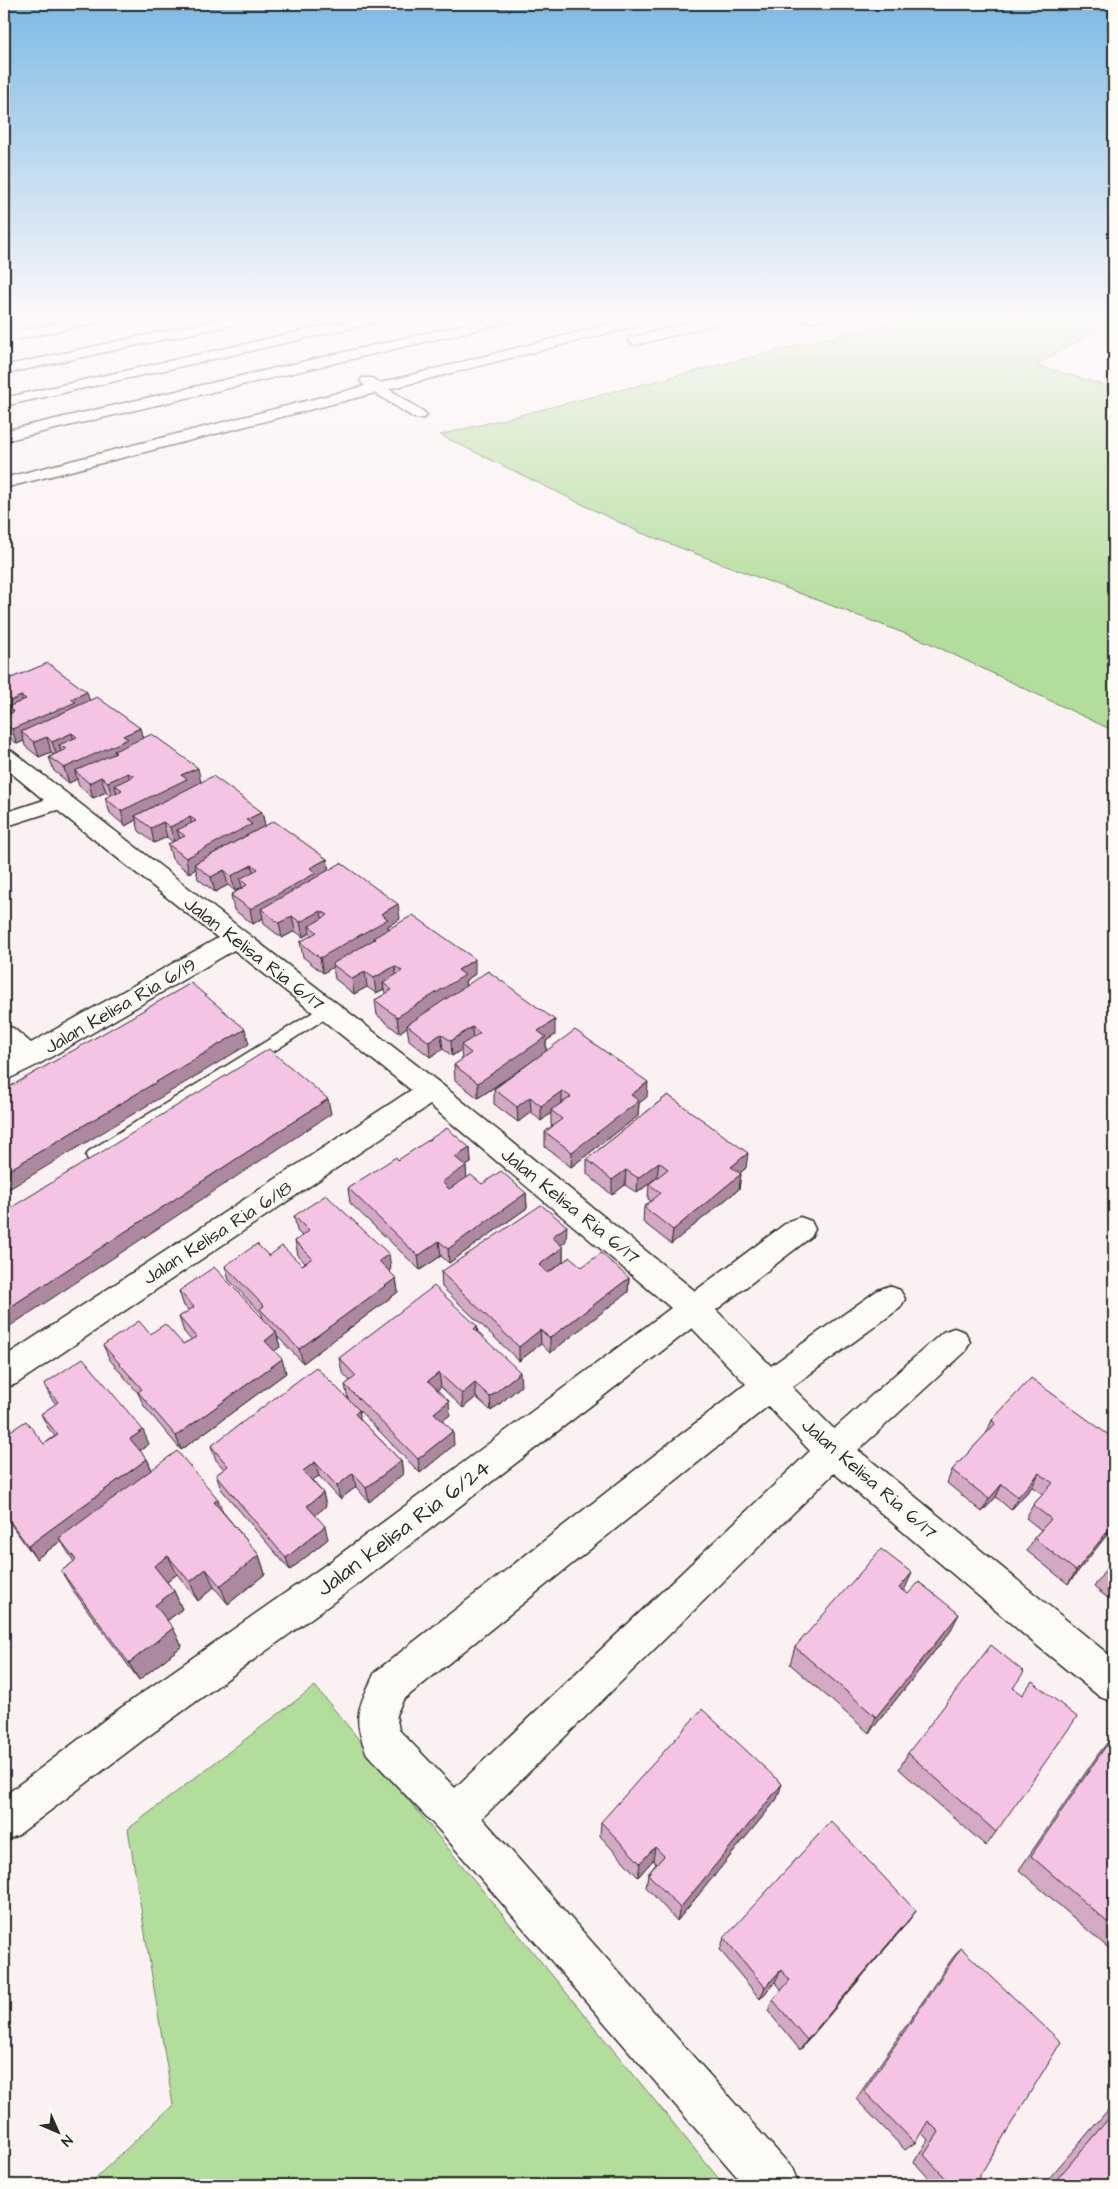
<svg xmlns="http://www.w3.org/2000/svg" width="1118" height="2189" font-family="'Architects Daughter',sans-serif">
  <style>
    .green { fill: #b3dd9b; stroke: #6f8463 }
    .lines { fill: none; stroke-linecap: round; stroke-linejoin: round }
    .service-casing { stroke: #2b2b2b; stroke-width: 3 }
    .minor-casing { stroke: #2b2b2b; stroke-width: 3 }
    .tertiary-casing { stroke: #2b2b2b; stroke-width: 3 }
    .service { fill: #fdfcf7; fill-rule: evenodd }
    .minor { fill: #fdfcf7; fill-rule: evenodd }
    .tertiary { fill: #fdfcf7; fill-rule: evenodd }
    .wall { fill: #d3a9c5; stroke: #2b2b2b }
    .shaded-wall { fill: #ac89a0; stroke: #2b2b2b }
    .building { fill: #f5c4e5; stroke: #2b2b2b }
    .labels { text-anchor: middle; stroke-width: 4; stroke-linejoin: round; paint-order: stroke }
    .street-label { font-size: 19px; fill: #2b2b2b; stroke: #fdfcf7 }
    .near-street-label { font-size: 22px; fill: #2b2b2b; stroke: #fdfcf7 }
  </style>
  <rect width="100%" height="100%" fill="#fbf1f3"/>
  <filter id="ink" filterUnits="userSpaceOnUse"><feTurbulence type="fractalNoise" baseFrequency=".02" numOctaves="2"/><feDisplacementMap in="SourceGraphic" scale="10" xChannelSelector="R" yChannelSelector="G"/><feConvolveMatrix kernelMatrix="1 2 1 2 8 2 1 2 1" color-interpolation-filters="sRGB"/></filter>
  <g filter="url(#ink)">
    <path class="green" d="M920,315H1097L1114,320L1036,365L1114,388V731L927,642L639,532L440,435Z
      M315,1686L724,2185H88L173,2105L128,1829Z"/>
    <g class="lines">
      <defs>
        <path id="service" d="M328,1003L334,1005L336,1009L334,1013L101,1161L95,1163L89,1161L86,1156L89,1151Z"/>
        <path id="minor" d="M94,315H120L114,319L4,342V334Z
          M239,315H264L258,319L4,374V366Z
          M373,315H398L392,319L4,406V398Z
          M504,315H528L522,319L4,441V431Z
          M645,315H668L667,318L389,389L424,412L427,415L424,418H414L375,393L4,488V478L365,386L360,381L362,378H372L380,383Z
          M719,315H741L740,318L635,345L628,341L630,338Z
          M4,750L12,751L441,1084L695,1291L789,1221L800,1217L811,1221L815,1229L811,1237L716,1310L771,1366L878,1290L889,1286L900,1290L905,1299L900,1308L792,1387L834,1429L943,1332L954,1328L965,1332L970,1342L965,1352L858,1450L1114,1659V1702L1100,1697L1028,1638L834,1473L482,1818L792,2168L799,2185H744L440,1831L367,1754C351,1715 359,1708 375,1672L746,1384L692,1328L357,1585L143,1740L18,1835L4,1841V1796L115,1712L331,1561L671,1308L430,1105L16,1384L4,1388V1357L411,1090L234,950L39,1064L4,1081V1059L10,1055L4,1049V1026L13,1028L31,1043L218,938L57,810L4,827V813L44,800L4,767ZM768,1406L810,1451L455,1788L399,1730L396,1715L403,1700Z"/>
        <path id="tertiary" d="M781,315H834L833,318C820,321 790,325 781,315Z"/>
      </defs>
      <use href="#service" class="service-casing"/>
      <use href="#minor" class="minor-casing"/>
      <use href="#tertiary" class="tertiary-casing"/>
      <use href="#service" class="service"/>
      <use href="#minor" class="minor"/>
      <use href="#tertiary" class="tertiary"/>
    </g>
    <path class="wall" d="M4,681L90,701L140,728L142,739L201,782L262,812L265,826L327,859L329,870L400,919L388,926L389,928L475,974L465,981L466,986L555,1035L546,1041V1050L647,1097L639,1103L638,1116L571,1167L545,1147V1132L552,1126L551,1125V1113L541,1121L531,1112L518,1122L494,1104V1089L504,1081L478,1098L455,1080L454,1065L462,1060L461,1050L452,1056L443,1049L430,1057L409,1040L407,1027L399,1033L377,1015L375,1000L385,994L384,989L376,993L367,987L354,994L335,979L333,967L323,973L303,957L300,942L311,936L310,933L303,937L295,931L282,938L264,924L263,918L253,924L234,910L231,895L242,888V887L235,891L228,885L215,892L198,879L196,869L189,873L172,859L168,844L173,842L167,837L154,843L139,831L136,820L125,826L110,813L105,798L111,796L106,792L93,798L79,786L77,779L69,783L54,771L49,757L54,754L51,752L39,757L25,746L24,741L17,744L4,733Z
      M668,1095L746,1168L740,1173L741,1174L739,1189L671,1244L643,1222L644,1207L651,1201L648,1199L649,1184L658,1177L637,1193L625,1185L612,1195L587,1174V1159Z
      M470,1148L471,1163L466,1166V1178L482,1184L526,1193L527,1208L449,1263L441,1256L420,1270L350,1203L348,1188L398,1160Z
      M294,1216L391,1269L389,1271L396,1278L398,1292L303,1363L277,1336L280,1347L274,1351L286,1373L181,1450L144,1406L138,1393L110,1360L103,1345L150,1334L183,1344L191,1340L184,1332L179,1317L189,1311L184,1306L179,1291L263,1319L262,1314L229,1280L225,1266L269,1256L302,1265L305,1263L298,1255L295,1241L302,1236L297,1231Z
      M566,1241L561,1245L563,1247V1262L582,1267L629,1278L628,1292L550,1353L541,1344L519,1361L442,1287L441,1272Z
      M477,1326L478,1332L521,1386L491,1411L476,1397L463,1408L441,1387L437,1389L450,1415L442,1421L454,1445L420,1473L348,1399L345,1385L350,1381L342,1372L339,1358Z
      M44,1384L149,1444L140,1451L147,1459L152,1470L223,1512L259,1555L265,1574L228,1604L214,1587L198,1601L177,1574L167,1582L174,1591L182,1609L167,1621L182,1646L139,1680L72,1589L61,1571L74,1562L61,1541L36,1559L4,1515V1425L9,1432L44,1444L55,1436L48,1428L41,1414L56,1404L51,1398Z
      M360,1419L401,1461L403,1474L369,1502L356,1487L340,1499L319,1476L312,1480L323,1493L326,1506L315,1515L328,1539L290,1570L221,1489L216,1475L224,1469L216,1460L211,1446Z
      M992,1420L1114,1526L1068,1584L1027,1551L1034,1538L1041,1530L1026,1518L1033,1505L1043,1494L1032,1487L1011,1510L996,1497L982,1512L947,1483L952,1470L986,1434Z
      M1114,1558V1603L1094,1587L1106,1569Z
      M904,1591L950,1632L869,1733L790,1664L795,1647Z
      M1014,1688L996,1832L986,1846L899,1769L908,1753Z
      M1112,1737L1114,1739V1953L1019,1870L1099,1753Z
      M777,1799L677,1921L646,1887L648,1874L656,1864L653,1860L638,1877L600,1836L601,1822Z
      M907,1923L800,2050L768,2011L773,2000L782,1990L775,1982L760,1999L720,1950L724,1938Z
      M961,1948L974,2185H935L914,2162L928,2140L921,2132L915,2143L905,2150L856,2099L951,1960Z
      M1114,2103V2185H1043Z"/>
    <path class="shaded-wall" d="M5,642L9,656L7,659L9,666L4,672V643Z
      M87,692L91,706L21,732L24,741L17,744L12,729L71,699Z
      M21,696L26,711L14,712L8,707L12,717L7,719L4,710V704Z
      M140,728L144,743L116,753L114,751L117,761L75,771L77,779L69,783L64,768L123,736Z
      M72,733L76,748L66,749L59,745L62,754L57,756L52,742Z
      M47,737L51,752L39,757L34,742Z
      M198,768L201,783L135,816L136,820L125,826L121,811L181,775Z
      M128,773L132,787L122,790L115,785L117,794L112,797L108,782Z
      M101,777L106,792L93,798L89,783Z
      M262,812L265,826L194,864L196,869L189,873L186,858L246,820Z
      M190,817L194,832L177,830L180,839L174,842L170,827Z
      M163,822L167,837L154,843L151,828Z
      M327,859L329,874L261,909L263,918L253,924L250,909L310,868Z
      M252,865L255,880L240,879L242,887L235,891L231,876Z
      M224,870L228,885L215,892L211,877Z
      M398,904L400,919L388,926L389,934L375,939L373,938L374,943L332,964L333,967L323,973L320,958L381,914Z
      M321,911L323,926H309L310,933L303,937L300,922Z
      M292,916L295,931L282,938L279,923Z
      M475,959V974L465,981L466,990L407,1025V1027L399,1033L397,1017L458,970Z
      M395,966L397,981L383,983L384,989L376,993L374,978Z
      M365,972L367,987L354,994L352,979Z
      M555,1020V1035L546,1041V1052L478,1098V1083L538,1031Z
      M472,1027L473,1042L461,1045V1050L452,1056L451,1041Z
      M245,1029L249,1044L4,1192V1173Z
      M441,1034L443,1049L430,1057L429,1042Z
      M648,1082L647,1097L639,1103L638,1116L571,1167L572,1152L631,1095Z
      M562,1091V1106L551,1110V1113L541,1121V1106Z
      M530,1097L531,1112L518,1122L517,1107Z
      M328,1099L331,1114L4,1330V1311Z
      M470,1148L471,1163L466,1166L467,1181L443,1197L442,1182L455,1157Z
      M748,1153L746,1168L729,1182L731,1167Z
      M659,1162L657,1177L637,1193L638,1178Z
      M626,1170L625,1185L612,1195V1180Z
      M741,1174L739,1189L671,1244L673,1230Z
      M526,1193L527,1208L449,1263L448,1249Z
      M567,1226L566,1241L552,1252V1237Z
      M439,1241L441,1256L420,1270L418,1256Z
      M563,1247V1262L539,1279V1265Z
      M389,1254L391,1269L381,1276L379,1261Z
      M396,1278L398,1292L303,1363L299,1349Z
      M629,1278L628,1292L550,1353V1338Z
      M477,1326L478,1340L474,1329Z
      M540,1330L541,1344L519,1361V1347Z
      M276,1332L280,1347L269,1355L265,1341Z
      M282,1359L286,1373L181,1450L176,1436Z
      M520,1372L521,1386L491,1411L490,1397Z
      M439,1373L441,1387L430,1395L428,1381Z
      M475,1383L476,1397L463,1408L462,1394Z
      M449,1401L450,1415L436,1426L434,1413Z
      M359,1410L361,1424L355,1414Z
      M143,1430L149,1444L136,1453L130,1439Z
      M453,1431L454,1445L420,1473L418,1459Z
      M147,1459L153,1473L59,1538L61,1541L36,1559L28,1546Z
      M401,1461L403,1474L369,1502L366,1488Z
      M315,1462L319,1476L306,1484L303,1471Z
      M353,1473L356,1487L340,1499L337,1486Z
      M1039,1473L1032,1487L1011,1510L1018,1497Z
      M1002,1484L996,1497L982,1512L989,1499Z
      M323,1493L326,1506L311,1519L307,1506Z
      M218,1499L225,1518L214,1502Z
      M1114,1523V1526L1068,1584L1076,1571Z
      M325,1526L328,1539L290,1570L286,1558Z
      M259,1555L265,1574L228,1604L220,1586Z
      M168,1556L177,1574L163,1585L154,1566Z
      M206,1569L214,1587L198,1601L190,1582Z
      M912,1573L904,1591L899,1588Z
      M174,1591L182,1609L164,1623L155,1605Z
      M959,1614L950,1632L869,1733L876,1717Z
      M173,1628L182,1646L139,1680L129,1663Z
      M782,1784L777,1799L677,1921L680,1908Z
      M655,1847L653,1860L638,1877L640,1863Z
      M916,1911L907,1923L800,2050L807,2040Z
      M781,1970L775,1982L760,1999L765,1987Z"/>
    <path class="building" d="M48,663L87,692L71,699L76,702L12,729L4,723V716L14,712L8,707L26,699L21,696L4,704V681Z
      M97,697L140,728L123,736L128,739L64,768L49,757L66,749L59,745L77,737L72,733L52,742L47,737L34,742L21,732Z
      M152,734L198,768L181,775L187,779L121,811L105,798L122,790L115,785L134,776L128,773L108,782L101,777L89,783L75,771L116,753L114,751Z
      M213,776L262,812L246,820L252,824L186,858L168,844L185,836L177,830L196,821L190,817L170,827L163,822L151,828L135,816Z
      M274,821L327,859L310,868L316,873L250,909L231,895L247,885L240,879L258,869L252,865L231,876L224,870L211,877L194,864Z
      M341,863L398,904L381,914L388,919L320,958L300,942L317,932L309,926L328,915L321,911L300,922L292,916L279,923L261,909Z
      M413,915L475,959L458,970L465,975L397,1017L375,1000L392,990L383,983L402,971L395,966L374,978L365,972L352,979L332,964L375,939L373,938Z
      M488,971L555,1020L538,1031L546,1037L478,1083L454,1065L471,1053L461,1045L480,1033L472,1027L451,1041L441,1034L429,1042L407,1025Z
      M191,983L245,1029L4,1173V1090Z
      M575,1030L648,1082L631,1095L639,1101L572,1152L545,1132L562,1119L551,1110L571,1097L562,1091L541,1106L530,1097L517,1107L494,1089Z
      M269,1049L328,1099L4,1311V1212Z
      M668,1095L748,1153L731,1167L741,1174L673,1230L644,1207L661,1193L649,1184L668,1169L659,1162L638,1178L626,1170L612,1180L587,1159Z
      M447,1128L470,1148L455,1157L466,1166L442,1182L449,1189L471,1175L482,1184L501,1171L526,1193L448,1249L439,1241L418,1256L348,1188L396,1157L398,1160Z
      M326,1195L389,1254L379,1261L396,1278L299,1349L260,1309L264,1306L225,1266L257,1244L269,1256L282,1246L302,1265L307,1262L312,1258L295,1241L309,1231L294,1216Z
      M541,1205L567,1226L552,1237L563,1247L539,1265L548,1273L570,1257L582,1267L601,1253L629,1278L550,1338L540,1330L519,1347L441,1272Z
      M214,1267L276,1332L265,1341L282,1359L176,1436L138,1392L142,1389L103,1345L139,1321L150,1334L165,1324L183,1344L196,1337L179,1317L194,1307L179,1291Z
      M434,1286L477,1326L474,1329L520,1372L490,1397L475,1383L462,1394L439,1373L428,1381L449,1401L434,1413L453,1431L418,1459L345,1385L356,1376L339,1358Z
      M83,1358L143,1430L130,1439L147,1459L28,1546L4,1513V1425L9,1432L26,1421L44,1444L58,1435L41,1414L58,1402L44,1384Z
      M316,1367L359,1410L355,1414L401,1461L366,1488L353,1473L337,1486L315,1462L303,1471L323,1493L307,1506L325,1526L286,1558L216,1475L228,1466L211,1446Z
      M1031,1378L1114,1439V1523L1076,1571L1034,1538L1051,1519L1033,1505L1053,1483L1039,1473L1018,1497L1002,1484L989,1499L952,1470L995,1424L992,1420Z
      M177,1451L218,1499L214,1502L259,1555L220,1586L206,1569L190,1582L168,1556L154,1566L174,1591L155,1605L173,1628L129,1663L61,1571L76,1560L59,1538Z
      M881,1549L912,1573L899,1588L908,1594L919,1582L959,1614L876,1717L795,1647Z
      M1114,1558V1575L1106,1569Z
      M991,1645L1024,1672L1013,1688L1022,1695L1032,1681L1077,1717L996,1832L908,1753Z
      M702,1709L782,1784L680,1908L648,1874L664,1856L655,1847L640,1863L601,1822Z
      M1112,1737L1114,1739V1928L1031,1856Z
      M831,1821L916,1911L807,2040L773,2000L790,1980L781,1970L765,1987L724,1938Z
      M961,1948L1061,2042L974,2185H952L924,2155L939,2132L928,2121L915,2143L864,2091Z
      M1114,2112V2185H1052Z"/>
  </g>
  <linearGradient id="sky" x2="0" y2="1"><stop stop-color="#7dbae4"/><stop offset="0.51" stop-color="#fdf9fa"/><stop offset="1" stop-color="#fdf9fa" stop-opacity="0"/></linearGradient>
  <rect width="1118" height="622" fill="url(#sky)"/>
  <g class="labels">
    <g class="street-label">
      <text transform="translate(255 953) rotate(38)" y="7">Jalan Kelisa Ria 6/17</text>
      <text transform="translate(120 1005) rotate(-30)" y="7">Jalan Kelisa Ria 6/19</text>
      <text transform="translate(571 1205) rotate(39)" y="7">Jalan Kelisa Ria 6/17</text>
      <text transform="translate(217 1232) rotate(-33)" y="7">Jalan Kelisa Ria 6/18</text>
      <text transform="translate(870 1478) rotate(41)" y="7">Jalan Kelisa Ria 6/17</text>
    </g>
    <g class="near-street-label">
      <text transform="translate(403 1527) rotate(-37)" y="8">Jalan kelisa Ria 6/24</text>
    </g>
  </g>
  <rect width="1118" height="2189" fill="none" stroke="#fdfcf7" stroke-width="20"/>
  <rect x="10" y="10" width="1098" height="2169" fill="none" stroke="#2b2b2b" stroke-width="2" filter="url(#ink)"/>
  <g transform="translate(58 2132) rotate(135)" stroke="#fdfcf7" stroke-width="4" paint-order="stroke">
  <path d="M0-4L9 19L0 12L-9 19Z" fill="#2b2b2b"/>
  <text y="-8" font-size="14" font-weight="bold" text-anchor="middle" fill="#2b2b2b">N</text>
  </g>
</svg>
